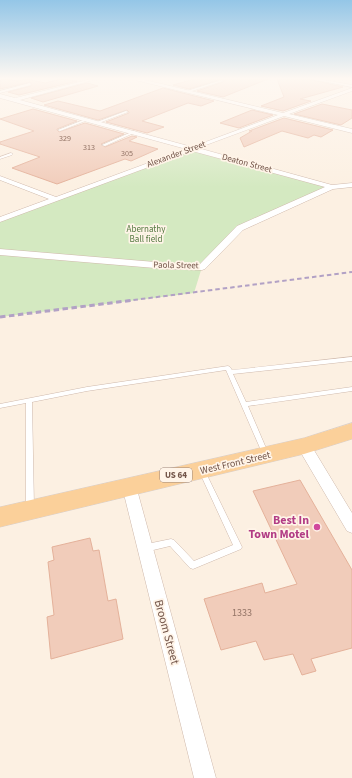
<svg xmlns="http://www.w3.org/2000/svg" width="352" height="778" font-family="'Source Sans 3',sans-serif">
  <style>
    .green { fill: #d4e9c1 }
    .building { fill: #f1ccba; stroke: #e4b19a }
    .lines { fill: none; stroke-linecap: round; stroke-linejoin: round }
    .service-casing { stroke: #cfb9ac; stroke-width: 1 }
    .minor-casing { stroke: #cfb9ac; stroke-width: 1 }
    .primary-casing { stroke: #d8cfcc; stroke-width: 1 }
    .service { fill: #fff; fill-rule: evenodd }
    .minor { fill: #fff; fill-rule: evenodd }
    .primary { fill: #fbd09a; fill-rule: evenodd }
    .rail-far1 { stroke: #b2a1c5; stroke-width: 2; stroke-dasharray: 4.5 3; stroke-linecap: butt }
    .rail { stroke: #b2a1c5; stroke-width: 3; stroke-dasharray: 5.5 3.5; stroke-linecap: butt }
    .hotel-dot { fill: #d1479c; stroke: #fff4e8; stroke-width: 1.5 }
    .labels { text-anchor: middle; stroke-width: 3.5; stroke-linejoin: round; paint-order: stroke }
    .number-label { font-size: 8px; fill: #927365 }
    .far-street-label { font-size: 9px; fill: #735549; stroke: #fff4e8 }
    .far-park-label { font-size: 9px; fill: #557941; stroke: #fff4e8 }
    .shield { fill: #fff4e8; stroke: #9d8579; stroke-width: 1 }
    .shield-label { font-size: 9px; font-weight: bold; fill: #735549 }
    .street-label { font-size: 10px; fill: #735549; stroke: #fff4e8 }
    .near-number-label { font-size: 10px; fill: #927365 }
    .near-hotel-label { font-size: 12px; font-weight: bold; fill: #b23c85; stroke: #fff4e8; text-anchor: end }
    .near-street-label { font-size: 12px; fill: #735549; stroke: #fff4e8 }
  </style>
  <rect width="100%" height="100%" fill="#fcf0e2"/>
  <path class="green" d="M192,148L332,187L241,228L202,267L194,293L0,317V220Z"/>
  <path class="building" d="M6,79L17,81L27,79L45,83L61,79L77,81L19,95L8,92L31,86V82L0,89V80Z
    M194,79H222L189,89L173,85Z
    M222,79H268L223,97L197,91L223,82L224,80Z
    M277,79H311L312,80L343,87L300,99L311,101L283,111L261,106L284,97Z
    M87,83L98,86L43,102L31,98Z
    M163,88L214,101L201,106L188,103L142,121L164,127L147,133L106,122L129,113V112L127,110L98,120L44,105L58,101L100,111Z
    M322,104L352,110V118L341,125L294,114Z
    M33,109L77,121L57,129V130L59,132L85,123L124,134L101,144L105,147L132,136L137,137L129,141L158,149L131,161L125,159L57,184L12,168L40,157L0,144V142L34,131L0,119Z
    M252,110L273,115L239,128L220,123Z
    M284,118L333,130L321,137L314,135L308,138L282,131L244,147L240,138L252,131H249Z
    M300,480L352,570V648L311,659L316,671L302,675L293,654L264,660L256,641L221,650L204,599L262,583L265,593L297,584L253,491Z
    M90,538L93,551L99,550L108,601L116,599L123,639L51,659L47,617L54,615L48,562L54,560L52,547Z"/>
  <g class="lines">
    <defs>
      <path id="service" d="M222,80L223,81L189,92L187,91Z
        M30,83L31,85L0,93V91Z
        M126,111L128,112L99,123L97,122Z
        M86,119L88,120L60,131L58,130Z
        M134,131L136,132L105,146L102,145Z
        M11,153L13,154L12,155L0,159V157Z
        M352,357V361L233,374L246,402L352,387V391L248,406L269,455L268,457L266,458L264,457L263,455L226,370L87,391L32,402L34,508L33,510L30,511L27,510L26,508V403L0,408V404L87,387L228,366L230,367L232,370Z
        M202,468L204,469L205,471L241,545L242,547L241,549L193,569L190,568L170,546L145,552L142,551L141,548L142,545L171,539L174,540L194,561L233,545L199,471L200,469Z"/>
      <path id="minor" d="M91,79H97L20,100L192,147L278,115L135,80V79H141L283,113L352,88V91L289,114L352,129V133L284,116L198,148L332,185L352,183V187L333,189L243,230L205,269L202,270L167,269L0,255V249L167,263L200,264L237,226L325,187L192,151L0,222V217L49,199L0,180V176L56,197L186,149L0,98V94L15,98Z
        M312,79H319L352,85V87Z
        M304,441L309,442L352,513V533L347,531L297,446L299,442Z
        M129,480L134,482L136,486L216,778H194L122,486L124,482Z"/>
      <path id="primary" d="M352,423V439L304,454L0,527V507L304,438Z"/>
    </defs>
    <use href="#service" class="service-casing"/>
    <use href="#minor" class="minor-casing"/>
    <use href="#primary" class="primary-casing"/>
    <use href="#service" class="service"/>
    <use href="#minor" class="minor"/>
    <use href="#primary" class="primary"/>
    <path class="rail-far1" d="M126,301L352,272"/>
    <path class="rail" d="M0,317L134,300"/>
  </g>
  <linearGradient id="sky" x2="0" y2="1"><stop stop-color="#94c6e7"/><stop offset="0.42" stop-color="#fef8f2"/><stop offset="1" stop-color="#fef8f2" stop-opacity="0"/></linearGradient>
  <rect width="352" height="187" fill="url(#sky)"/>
  <circle class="hotel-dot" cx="317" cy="527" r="4"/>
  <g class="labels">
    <g class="number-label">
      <text x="65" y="141">329</text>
      <text x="89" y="150">313</text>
      <text x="127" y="156">305</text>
    </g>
    <g class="far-street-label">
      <text transform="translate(176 154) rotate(-20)" y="3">Alexander Street</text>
      <text transform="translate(247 163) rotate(15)" y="3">Deaton Street</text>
      <text transform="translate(176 265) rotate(1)" y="3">Paola Street</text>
    </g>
    <g class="far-park-label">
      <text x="146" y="232">Abernathy<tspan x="146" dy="10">Ball field</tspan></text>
    </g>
    <rect class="shield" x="160" y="468" width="32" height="14" rx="3"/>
    <g class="shield-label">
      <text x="176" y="478">US 64</text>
    </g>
    <g class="street-label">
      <text transform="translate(235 462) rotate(-13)" y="4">West Front Street</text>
    </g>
    <g class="near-number-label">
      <text x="242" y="616">1333</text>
    </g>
    <g class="near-hotel-label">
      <text x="309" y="524">Best In<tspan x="309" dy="14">Town Motel</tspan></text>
    </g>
    <g class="near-street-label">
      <text transform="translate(167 632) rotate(75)" y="4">Broom Street</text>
    </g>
  </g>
</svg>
